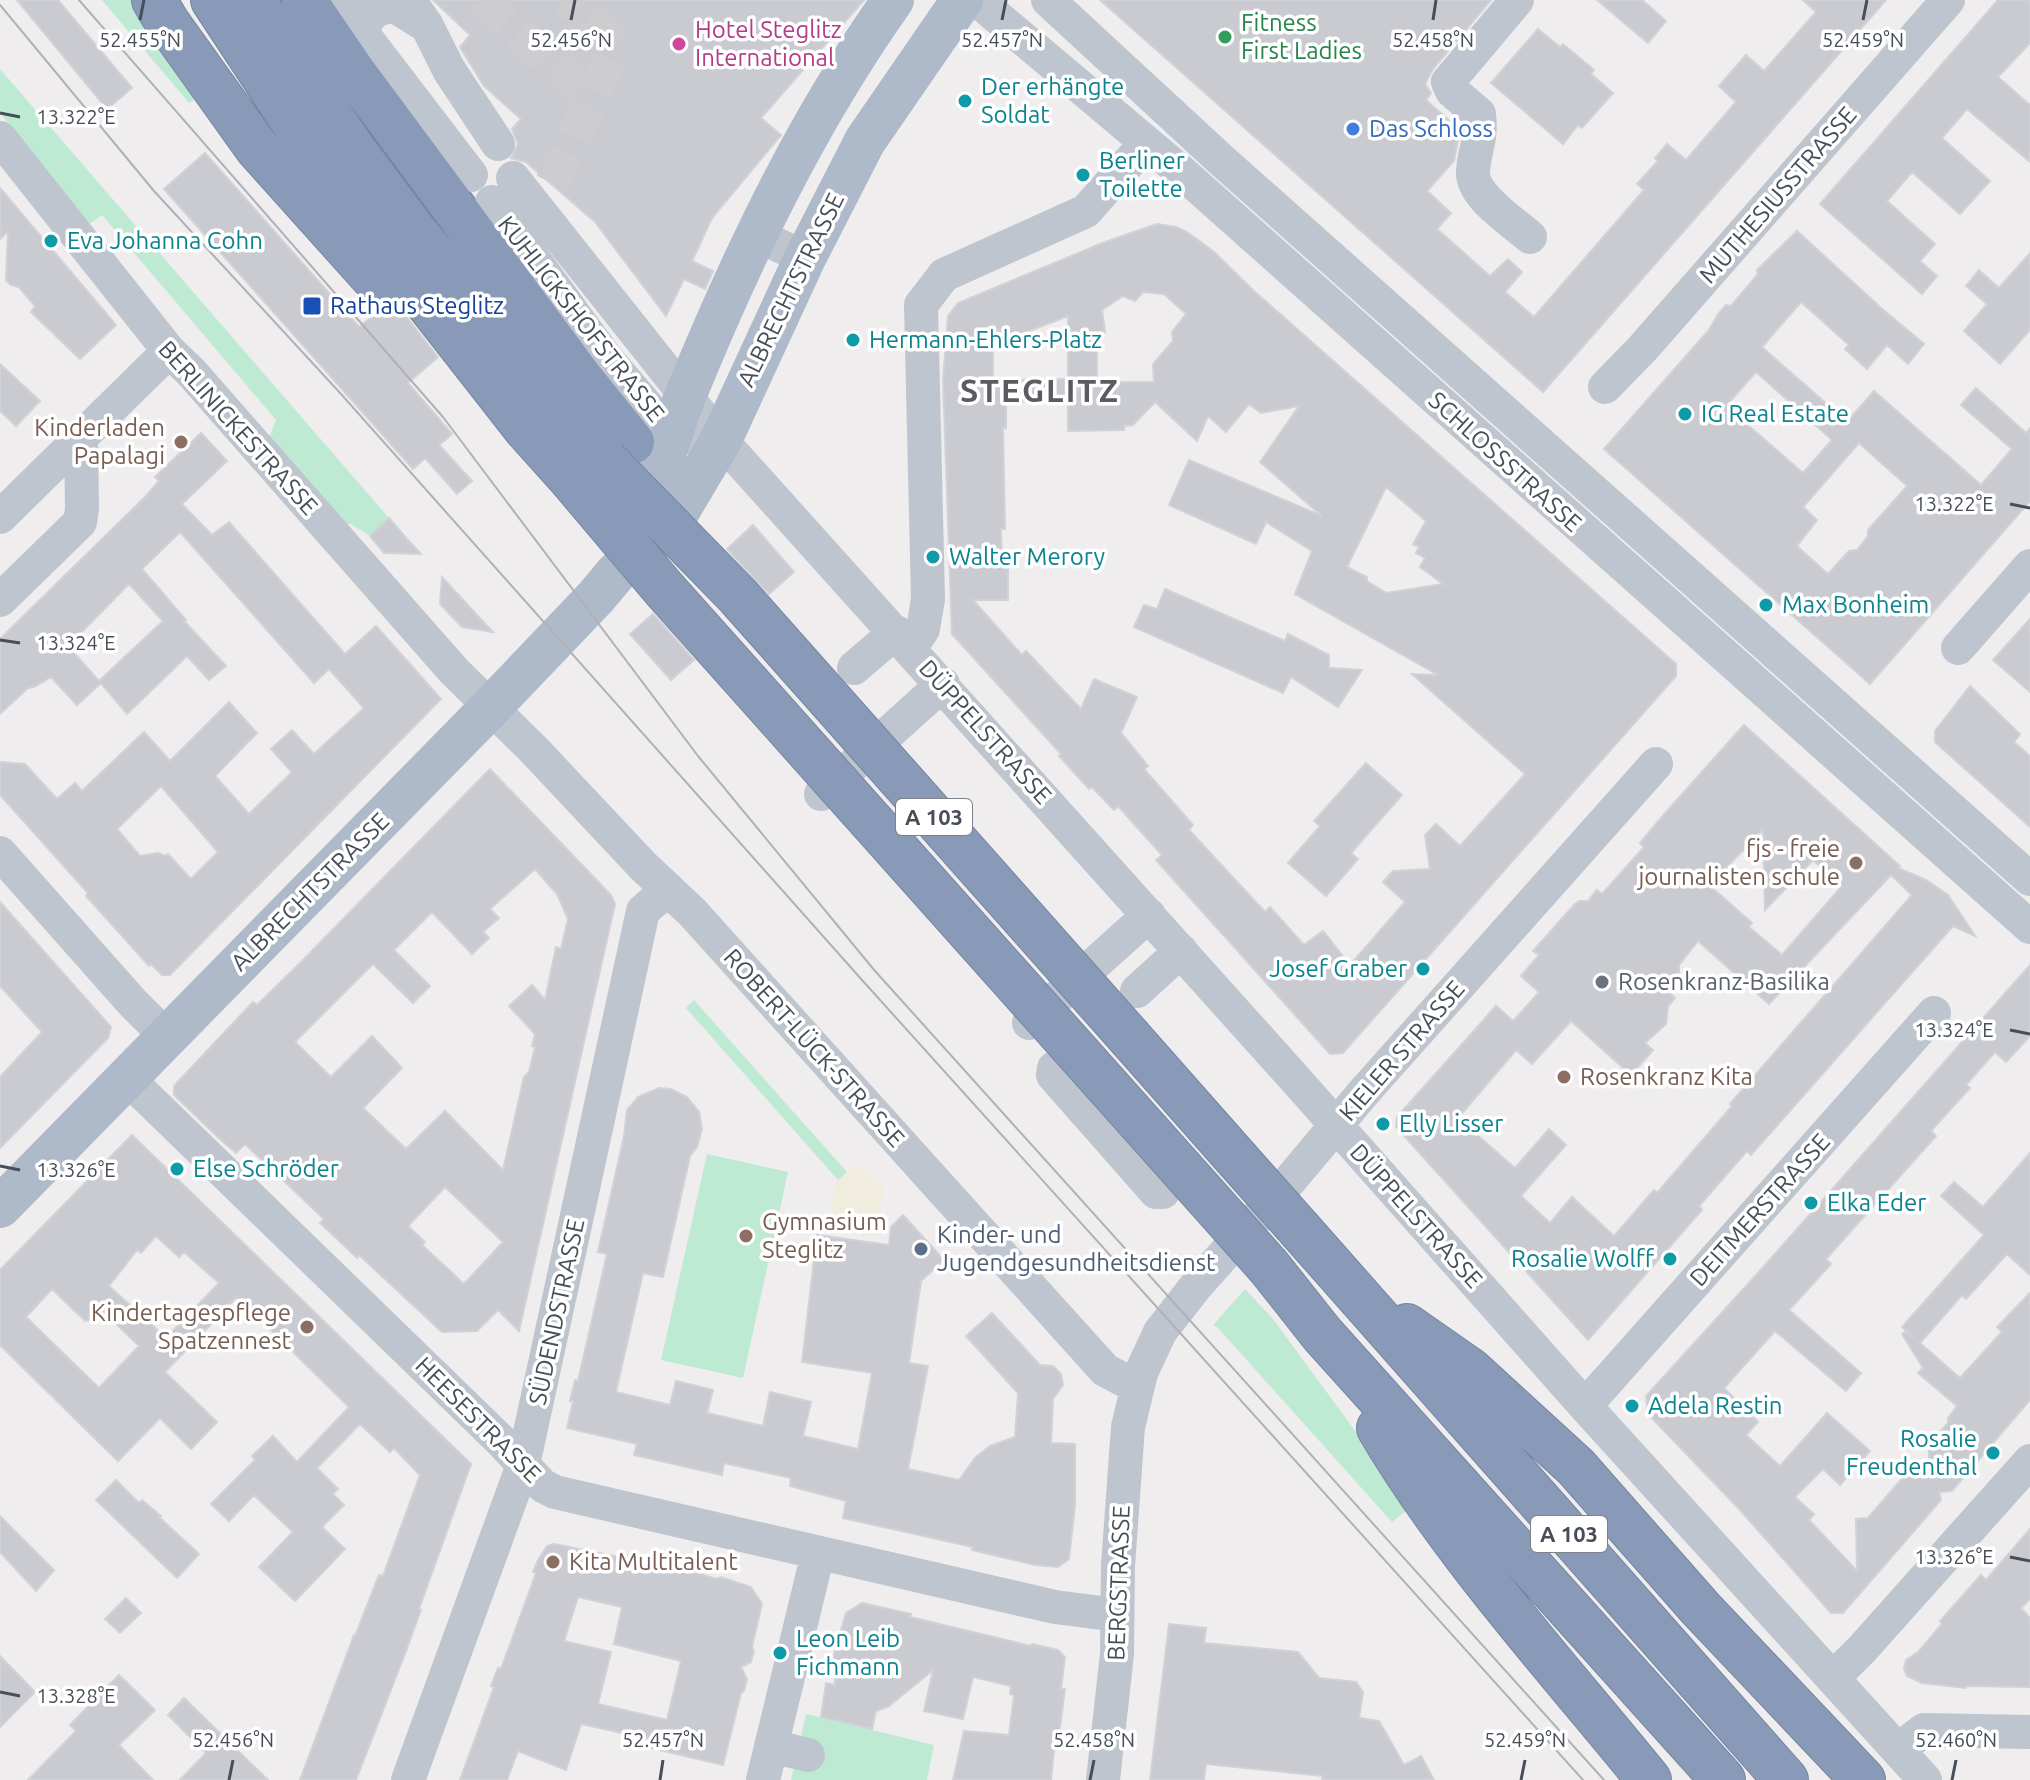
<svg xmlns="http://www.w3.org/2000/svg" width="2030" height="1780" font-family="Ubuntu,sans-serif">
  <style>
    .green { fill: #beead4 }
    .sand { fill: #f0ecde }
    .building { fill: #cacbd1; stroke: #d1d2d8; stroke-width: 2; fill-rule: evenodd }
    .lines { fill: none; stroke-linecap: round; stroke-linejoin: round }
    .minor-tunnel { stroke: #cdcdcf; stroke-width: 34; stroke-dasharray: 34 17; stroke-linecap: butt }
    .highway-casing { stroke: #7485a3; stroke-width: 46 }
    .minor { stroke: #bfc5ce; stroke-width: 34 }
    .major { stroke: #aeb9c9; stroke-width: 42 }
    .highway { stroke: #889ab7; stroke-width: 44 }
    .tram { stroke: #afb1b6; stroke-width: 2 }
    .highway-bridge-casing { stroke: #7485a3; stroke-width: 46; stroke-linecap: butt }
    .highway-bridge { stroke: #889ab7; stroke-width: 44 }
    .ticks { fill: none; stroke: #474e58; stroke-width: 3 }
    .leisure-dot { fill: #2e9e5b; stroke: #fff; stroke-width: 3 }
    .hotel-dot { fill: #d1479c; stroke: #fff; stroke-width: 3 }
    .culture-dot { fill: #0f9aa8; stroke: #fff; stroke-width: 3 }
    .shop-dot { fill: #3f7fe0; stroke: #fff; stroke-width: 3 }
    .transit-dot { fill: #1a4fb4; stroke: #fff; stroke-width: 3 }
    .education-dot { fill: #8d6e63; stroke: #fff; stroke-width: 3 }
    .worship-dot { fill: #6b7280; stroke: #fff; stroke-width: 3 }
    .service-dot { fill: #5c6f8a; stroke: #fff; stroke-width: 3 }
    .labels { text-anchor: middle; stroke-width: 7; stroke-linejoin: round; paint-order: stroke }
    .shield { fill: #fff; stroke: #7e838a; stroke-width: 2 }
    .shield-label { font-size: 22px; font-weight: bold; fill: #474e58 }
    .leisure-label { font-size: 24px; fill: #27864d; stroke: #fff; text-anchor: start }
    .hotel-label { font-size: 24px; fill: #b23c85; stroke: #fff; text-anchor: start }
    .culture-label { font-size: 24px; fill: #0d838f; stroke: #fff; text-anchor: start }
    .shop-label { font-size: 24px; fill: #366cbe; stroke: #fff; text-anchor: start }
    .street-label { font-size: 24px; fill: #474e58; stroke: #fff }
    .transit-label { font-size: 24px; fill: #164399; stroke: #fff; text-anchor: start }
    .education-label { font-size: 24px; fill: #785e54; stroke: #fff; text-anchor: end }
    .worship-label { font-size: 24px; fill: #5b616d; stroke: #fff; text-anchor: start }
    .service-label { font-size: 24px; fill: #4e5e75; stroke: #fff; text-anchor: start }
    .district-label { font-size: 32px; font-weight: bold; letter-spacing: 2px; fill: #5a5c61; stroke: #fff }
    .ticks-label { font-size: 20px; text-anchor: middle; fill: #474e58; stroke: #fff; stroke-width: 7; stroke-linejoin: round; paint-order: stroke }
  </style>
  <rect width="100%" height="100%" fill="#efeded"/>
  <path class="green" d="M102,0H140L205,92L189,103Z
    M0,69L389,518L370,536L351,524H344L269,438L276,420L102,215L88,225L0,113Z
    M694,1000L847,1172L838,1180L686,1008Z
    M707,1154L788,1172L743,1378L661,1360Z
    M1245,1289L1273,1319L1411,1507L1392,1522L1218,1328L1213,1325Z
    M806,1714L934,1745L927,1780H791Z"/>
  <path class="sand" d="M857,1164L884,1189L876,1236L829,1228L835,1183Z"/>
  <path class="building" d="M17,0H58L132,88L107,109Z
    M433,0H864L761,118L781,135L712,218L692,261L713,271L705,289L684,279L666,316L595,222L526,162L511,158L518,144L512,129L521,119L484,86L460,47L470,35Z
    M1100,0H1491L1433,69L1425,84L1431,93L1426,100L1460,130L1454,161L1427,191L1451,213L1437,229L1490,276L1508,259L1522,272L1505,292L1534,317L1644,190L1637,184L1658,161L1655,158L1667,144L1686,160L1736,102L1719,86L1746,55L1764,71L1816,12L1803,0H1886L1543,392Z
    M1597,0H1642L1666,21L1648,43Z
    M1998,0H2030V43L1998,77L2030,105V162L1967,109L1942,138L1990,181L1960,214L1912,172L1887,201L1935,244L1920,261L1937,276L1922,294L1820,204Z
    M1538,29L1560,47L1563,44L1594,70L1591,74L1613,93L1582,128L1578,125L1563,144L1491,83Z
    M205,153L359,327L382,309L396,304L438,357L408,383L452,434L439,445L472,481L457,494L425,458L413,469L164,189Z
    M0,188L116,325L80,359L31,312L35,306L19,287L11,285L6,280L8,231L0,239Z
    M1157,224L1176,227L1187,232L1213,251L1254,291L1676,664V676L1343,1053L1330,1054L1156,860L1162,855L1118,806L1114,810L1092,787L1089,789L1059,756L1061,754L952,634L943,380L948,316L958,303L1105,242ZM1143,292L1164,294L1186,314L1172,332L1173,341L1153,364L1154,382H1097V340L1105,332L1102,310L1123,296L1135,301ZM1068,316V379L993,380V345ZM1006,402H1068V431L1124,430V426L1133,425L1155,402L1197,441L1208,416L1226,432L1249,404L1261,413L1299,406L1260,462L1322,516L1189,460L1169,505L1256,544L1266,522L1312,551L1295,594L1438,675L1412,674L1525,774L1460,846L1436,824L1425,835L1430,869L1393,871L1383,882L1405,902L1350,965L1323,931L1304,945L1270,907L1265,912L1189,830L1193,825L1144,769L1148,766L1121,733L1137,697L1094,679L1081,709L1026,651L1022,655L973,600H1008V568H1002L1001,529H1005L1003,427L1006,428ZM1386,487L1426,521L1413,544L1419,547L1416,553L1425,558L1420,567L1443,584L1386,593L1367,581V577L1347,567Z
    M1797,231L1880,307L1924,344L1908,364L1887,345L1867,369L1845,349L1849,345L1801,302L1762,347L1847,422L1874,391L1981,485L2012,449L1961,405L1976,388L2026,433L2030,428V501L1870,684L1604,449L1709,330L1718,314L1726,305L1731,306L1758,274L1757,270ZM1756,372L1832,440L1803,473L1726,406ZM1859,443L1907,486L1868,530V536L1857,550L1849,551L1828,574L1797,546L1817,520L1803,507Z
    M2030,253V330L2000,364L1964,331L1987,304L1966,286L1979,270L1999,288Z
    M0,364L40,401L16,426L0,411Z
    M201,433L227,461L182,504L212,535L229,522L345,654L376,626L441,699L170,975H162L151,964L149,966L86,896L88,893L0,795V762L25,764L57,799L75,783L82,791L144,732L170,761L229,702L257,733L215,776L249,814L292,772L271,749L292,730L314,754L364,708L329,669L314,683L180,532L142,569L186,620L184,621L226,666L209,680L187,656L127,714L101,683L77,705L51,677L34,687L28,688L0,714V639L146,496L159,481L155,477ZM129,584L163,621L99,681L68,646ZM161,786L218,852L191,879L168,854L166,856L158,853L140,856L117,829Z
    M389,518L407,539L421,554L384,553L370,536Z
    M753,525L794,572L769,594L727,549Z
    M442,577L464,601L493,632L462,627L440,604Z
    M1165,589L1285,641L1288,634L1329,655V668L1362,670L1338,707L1291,677L1283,693L1134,627L1144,605L1157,609Z
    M653,614L694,660L671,680L630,634Z
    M2030,619V692L1993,660Z
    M1970,686L2020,734L2014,742L2030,756V827L1935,742V731Z
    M1744,725L1900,866L1898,868L1926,880L1948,895L1975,936L1953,926L1751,1155L1747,1151L1699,1206L1702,1210L1588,1340L1396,1127L1397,1117L1496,1006L1513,1021L1526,1007L1539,992L1521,976L1539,955L1533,951L1574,905L1579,901H1588L1597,890L1602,894L1644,847L1640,843L1666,812ZM1763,830L1765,910L1813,860L1842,886L1782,955L1749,927L1752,923L1709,885ZM1891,875L1912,895L1730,1104L1732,1106L1657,1193L1654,1190L1614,1236L1572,1197L1550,1223L1521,1196L1566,1145L1549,1129L1515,1168L1458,1118L1516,1050L1532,1064L1571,1021L1631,1075L1653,1050L1645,1043L1666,1024L1668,1006L1675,998L1670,993L1679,978V965L1698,941L1769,1004Z
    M1366,763L1402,795L1351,853L1358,859L1326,896L1288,863L1320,826L1314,821Z
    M490,769L611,895L615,904L519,1331L498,1310L477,1331L442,1332L359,1255L357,1258L334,1236L320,1223L324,1219L245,1144L236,1153L221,1140L174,1095V1086L253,1002L257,1005L300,963ZM535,869L557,894L568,919L561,949L556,947L545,1000L532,985L509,1006L535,1034L532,1046L535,1047L529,1072L524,1077L503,1170L445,1111L406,1149L363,1108L402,1068L372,1036L331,1077L295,1042L373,964L413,1003L430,986L394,950L432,912L472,954L489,938L483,932L499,918L490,909ZM445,1187L503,1242L464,1284L422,1245L425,1242L408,1226Z
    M0,902L111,1027L108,1038L0,1148V1077L42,1032L0,986Z
    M2030,965V1036L2006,1062L1995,1052L1966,1085L1970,1088L1931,1131L1936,1136L1826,1259L1831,1264L1789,1310L1861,1373L1846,1391L1775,1331L1724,1388L1758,1422L1746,1435L1780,1466L1827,1413L1870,1451L1840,1485L1823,1469L1795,1497L1814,1514L1809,1520L1857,1571L1856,1519L1868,1518L1905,1475L1904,1466L1929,1465V1444L1948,1423V1418L1957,1406L1918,1373L1923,1368L1902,1334L1906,1331L1913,1337L1902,1327L1984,1235L1941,1196L1954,1182L1983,1207L2030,1153V1275L2007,1254L1966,1299L1962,1295L1920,1343L1960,1378L2002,1332L1997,1327L2030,1293V1400L1952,1491L1939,1492L1941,1500L1843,1613H1831L1740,1510L1648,1414L1646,1396L1766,1264Z
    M659,1088L671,1089L687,1097L699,1112L702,1129L697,1147L690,1156L663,1277L643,1273L616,1392L670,1405L676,1381L713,1390L707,1413L763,1426L770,1392L811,1402L803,1436L858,1449L872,1373L802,1362L817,1235L889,1245L891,1227L903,1215L944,1260L921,1281L909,1363L928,1366L908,1469L959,1480L975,1458L990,1446L1015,1437L1018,1393L966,1336L992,1313L1040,1365L1053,1366L1061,1374L1063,1385L1053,1399L1051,1443L1075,1444V1505L1069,1559L1058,1567L1035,1565L972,1550L973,1547L843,1518L846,1501L790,1486L791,1478L724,1463L722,1475L634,1455L637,1444L567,1428L573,1401H570L575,1380L578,1381L607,1254L598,1252L624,1136L627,1110L638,1097Z
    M132,1135L471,1464L419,1609L421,1610L406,1651L356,1780H300L354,1635L355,1636L379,1575L383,1576L420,1475L394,1448L390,1452L360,1424L317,1468L338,1489L333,1494L344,1505L322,1527L345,1549L295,1601L259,1567L293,1532L254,1495L229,1521L211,1504L255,1460L252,1456L273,1436L297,1462L349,1407L237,1297L165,1372L217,1422L191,1449L160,1418L118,1461L0,1345V1270ZM156,1236L179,1257L184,1252L219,1283L166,1338L109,1286L137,1250L141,1253ZM52,1289L85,1321L108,1316L139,1346L99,1388L26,1317Z
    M116,1480L139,1503L142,1500L161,1516L159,1517L199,1554L177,1578L96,1500Z
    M0,1516L54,1570L36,1591L0,1552Z
    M2030,1529V1599L2021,1608L2030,1618V1687L1965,1686V1688L1922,1683L1907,1676L1904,1669L1906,1660L1918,1652L1942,1624L1940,1621L1981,1575L1986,1580Z
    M554,1544L624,1558L625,1555L643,1559L642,1562L671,1569L674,1566L717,1579L721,1577L751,1587L762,1604L752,1647L754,1651L751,1662L741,1667L747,1679L744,1691L741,1693L723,1765L651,1748L650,1739L581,1724L566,1770L518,1751L507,1780H460L494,1687L491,1686L498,1668L501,1669L536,1573L533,1572L538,1560L547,1546ZM578,1597L622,1607L614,1644L681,1661L667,1720L598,1704L611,1652L564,1641Z
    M126,1598L141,1613L120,1633L105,1619Z
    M862,1603L911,1614L910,1617L1031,1646L1032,1644L1058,1650L1065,1657L1061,1689H1065L1057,1750H1054L1051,1780H953L964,1731L1009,1735L1014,1695L1010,1694L1011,1686L973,1677L963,1719L924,1711L933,1670L889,1706L876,1711L872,1729L821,1717L826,1683L835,1685L833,1658L846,1613Z
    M1169,1624L1206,1628L1204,1643L1298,1652L1319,1678L1356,1682L1363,1692L1359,1718L1379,1721L1404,1765L1421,1756L1434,1780H1322L1323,1776L1206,1764L1204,1780H1150Z
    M0,1656L35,1692L0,1727Z
    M119,1675L155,1710L119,1745L153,1780H28L76,1731L70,1725Z
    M184,1698L268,1780H180L206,1753L168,1715Z"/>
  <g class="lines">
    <path class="minor-tunnel" d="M480,0L593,100
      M552,183L614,52L609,39L566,0"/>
    <defs>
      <path id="highway" d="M154,0L167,22L257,148L380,285
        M213,0L315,155L386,250L527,430L571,479
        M253,0L353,149L414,231L606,461
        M304,0L351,69L581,379L632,442
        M1131,1039L1237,1159
        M1301,1231L1786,1780
        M1269,1267L1322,1334L1723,1780
        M1407,1326L1470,1370L1576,1467L1701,1609L1863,1780
        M1379,1428C1452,1552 1558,1668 1649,1780"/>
    </defs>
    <use href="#highway" class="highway-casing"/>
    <path class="minor" d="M341,0L360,30L471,175
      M409,0L427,26L449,70L498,144
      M977,0L1179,170L2030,927
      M1048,0L1219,158L2030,879
      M1517,0L1448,82L1452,91L1479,114C1482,141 1475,146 1473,171C1471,196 1512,221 1530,237
      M360,30L374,11L393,5L427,26
      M0,138L169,351L191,372L454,671L534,750L643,866L692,912L1105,1370L1137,1387
      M513,178L721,440L1296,1080L1585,1406L1925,1780
      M492,202L606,358L672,435L693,437
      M757,235L805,258
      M1605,387L1643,348L1948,0
      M0,517L169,351
      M0,600L80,522L82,509L81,437
      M1958,648L2030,566
      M910,649L923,629L928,599L921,305L944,275L1086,211L1146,143
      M854,668L896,632
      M821,794L943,684
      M0,853L132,1002L167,1037
      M1137,991L1181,951
      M1029,1023L1149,915
      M1054,1068L1053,1075L1156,1192H1163
      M127,1078L500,1440L543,1486L555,1492L1055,1607L1117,1615
      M1585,1406L1934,1013
      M1833,1678L1863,1648L2030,1461
      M771,1746L808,1755
      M1898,1750L1924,1730L2030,1732
      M408,1780L523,1465L643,911L668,889
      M763,1780L818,1553
      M1103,1780L1117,1654L1118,1566L1128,1427L1141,1373L1160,1332L1196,1286L1291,1179L1364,1092L1656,764"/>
    <path class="major" d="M633,531C642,508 652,486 661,464C671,441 676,417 686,394C742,257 807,121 893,0
      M0,1207L491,707L596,597L616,573L670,526L721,440L805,258L865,141L962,0"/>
    <use href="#highway" class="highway"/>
    <path class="tram" d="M79,0L443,417L698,756L875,971L1604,1780
      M0,5L154,191L341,394L862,980L1583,1780"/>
    <defs>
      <path id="highway-bridge" d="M606,461L737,595L1131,1039
        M571,479L664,589L1269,1267
        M1237,1159L1301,1231"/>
    </defs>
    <use href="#highway-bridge" class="highway-bridge-casing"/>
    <use href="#highway-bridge" class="highway-bridge"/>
  </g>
  <path class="ticks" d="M140,20L144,0M571,20L575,0M1002,20L1006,0M1433,20L1436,0M1863,20L1867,0M0,113L20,117M2010,504L2030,508M0,640L20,643M2010,1030L2030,1034M0,1166L20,1170M2010,1557L2030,1561M0,1692L20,1696M229,1780L233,1760M660,1780L663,1760M1090,1780L1094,1760M1521,1780L1525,1760M1952,1780L1956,1760"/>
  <circle class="leisure-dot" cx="1225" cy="37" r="8"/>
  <circle class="hotel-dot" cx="679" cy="44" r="8"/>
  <g class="culture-dot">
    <circle cx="965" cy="101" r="8"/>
    <circle cx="1083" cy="175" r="8"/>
    <circle cx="51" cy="241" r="8"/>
    <circle cx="853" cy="340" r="8"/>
    <circle cx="1685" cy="414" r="8"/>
    <circle cx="933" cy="557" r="8"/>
    <circle cx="1766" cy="605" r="8"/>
    <circle cx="1423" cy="969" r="8"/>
    <circle cx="1383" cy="1124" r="8"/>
    <circle cx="177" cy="1169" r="8"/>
    <circle cx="1811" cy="1203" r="8"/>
    <circle cx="1670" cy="1259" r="8"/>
    <circle cx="1632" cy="1406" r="8"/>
    <circle cx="1993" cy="1453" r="8"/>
    <circle cx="780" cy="1653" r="8"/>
  </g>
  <circle class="shop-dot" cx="1353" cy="129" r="8"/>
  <rect class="transit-dot" x="302" y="296" width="20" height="20" rx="4"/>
  <g class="education-dot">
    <circle cx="181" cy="442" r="8"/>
    <circle cx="1856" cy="863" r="8"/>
    <circle cx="1564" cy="1077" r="8"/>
    <circle cx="746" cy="1236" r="8"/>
    <circle cx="307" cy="1327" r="8"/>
    <circle cx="553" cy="1562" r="8"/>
  </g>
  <circle class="worship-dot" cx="1602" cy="982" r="8"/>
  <circle class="service-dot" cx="921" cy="1249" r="8"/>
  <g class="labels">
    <g class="shield">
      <rect x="896" y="799" width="76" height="36" rx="6"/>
      <rect x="1531" y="1516" width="76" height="36" rx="6"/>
    </g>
    <g class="shield-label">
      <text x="934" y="825">A 103</text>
      <text x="1569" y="1542">A 103</text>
    </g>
    <g class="leisure-label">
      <text x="1241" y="31">Fitness<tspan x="1241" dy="28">First Ladies</tspan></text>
    </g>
    <g class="hotel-label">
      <text x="695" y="38">Hotel Steglitz<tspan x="695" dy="28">International</tspan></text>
    </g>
    <g class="culture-label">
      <text x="981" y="95">Der erhängte<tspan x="981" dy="28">Soldat</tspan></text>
      <text x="1099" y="169">Berliner<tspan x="1099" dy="28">Toilette</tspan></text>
      <text x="67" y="249">Eva Johanna Cohn</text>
      <text x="869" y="348">Hermann-Ehlers-Platz</text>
      <text x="1701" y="422">IG Real Estate</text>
      <text x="949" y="565">Walter Merory</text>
      <text x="1782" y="613">Max Bonheim</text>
      <text x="1407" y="977" text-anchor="end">Josef Graber</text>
      <text x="1399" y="1132">Elly Lisser</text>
      <text x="193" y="1177">Else Schröder</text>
      <text x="1827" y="1211">Elka Eder</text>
      <text x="1654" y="1267" text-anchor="end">Rosalie Wolff</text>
      <text x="1648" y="1414">Adela Restin</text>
      <text x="1977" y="1447" text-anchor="end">Rosalie<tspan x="1977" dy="28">Freudenthal</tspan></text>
      <text x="796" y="1647">Leon Leib<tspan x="796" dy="28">Fichmann</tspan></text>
    </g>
    <g class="shop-label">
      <text x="1369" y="137">Das Schloss</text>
    </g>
    <g class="street-label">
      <text transform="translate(1778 195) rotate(-49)" y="8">MUTHESIUSSTRASSE</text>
      <text transform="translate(791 290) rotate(-64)" y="8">ALBRECHTSTRASSE</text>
      <text transform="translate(581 319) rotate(52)" y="8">KUHLIGKSHOFSTRASSE</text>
      <text transform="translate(238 428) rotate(48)" y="8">BERLINICKESTRASSE</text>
      <text transform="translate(1505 462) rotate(42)" y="8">SCHLOSSSTRASSE</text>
      <text transform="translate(985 732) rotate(48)" y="8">DÜPPELSTRASSE</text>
      <text transform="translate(310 892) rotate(-45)" y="8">ALBRECHTSTRASSE</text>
      <text transform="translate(814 1048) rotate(48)" y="8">ROBERT-LÜCK-STRASSE</text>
      <text transform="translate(1402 1051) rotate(-49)" y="8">KIELER STRASSE</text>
      <text transform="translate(1760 1210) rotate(-48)" y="8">DEITMERSTRASSE</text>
      <text transform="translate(1416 1216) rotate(48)" y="8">DÜPPELSTRASSE</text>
      <text transform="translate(557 1312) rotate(-78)" y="8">SÜDENDSTRASSE</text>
      <text transform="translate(478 1420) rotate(45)" y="8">HEESESTRASSE</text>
      <text transform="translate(1119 1583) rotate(-88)" y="8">BERGSTRASSE</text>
    </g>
    <g class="transit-label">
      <text x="330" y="314">Rathaus Steglitz</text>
    </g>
    <g class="education-label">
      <text x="165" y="436">Kinderladen<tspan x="165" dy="28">Papalagi</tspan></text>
      <text x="1840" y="857">fjs - freie<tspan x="1840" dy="28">journalisten schule</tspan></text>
      <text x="1580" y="1085" text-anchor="start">Rosenkranz Kita</text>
      <text x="762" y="1230" text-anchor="start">Gymnasium<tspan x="762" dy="28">Steglitz</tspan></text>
      <text x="291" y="1321">Kindertagespflege<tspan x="291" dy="28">Spatzennest</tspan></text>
      <text x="569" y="1570" text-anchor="start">Kita Multitalent</text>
    </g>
    <g class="worship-label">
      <text x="1618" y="990">Rosenkranz-Basilika</text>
    </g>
    <g class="service-label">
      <text x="937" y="1243">Kinder- und<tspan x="937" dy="28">Jugendgesundheitsdienst</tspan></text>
    </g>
    <g class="district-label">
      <text x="1040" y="402">STEGLITZ</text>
    </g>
  </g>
  <g class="ticks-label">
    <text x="140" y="47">52.455°N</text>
    <text x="571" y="47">52.456°N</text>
    <text x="1002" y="47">52.457°N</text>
    <text x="1433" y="47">52.458°N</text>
    <text x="1863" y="47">52.459°N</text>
    <text x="76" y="124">13.322°E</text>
    <text x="1954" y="511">13.322°E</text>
    <text x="76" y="650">13.324°E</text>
    <text x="1954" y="1037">13.324°E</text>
    <text x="76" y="1177">13.326°E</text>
    <text x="1954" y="1564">13.326°E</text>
    <text x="76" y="1703">13.328°E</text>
    <text x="233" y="1747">52.456°N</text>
    <text x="663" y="1747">52.457°N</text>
    <text x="1094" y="1747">52.458°N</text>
    <text x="1525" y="1747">52.459°N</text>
    <text x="1956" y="1747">52.460°N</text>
  </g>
</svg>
